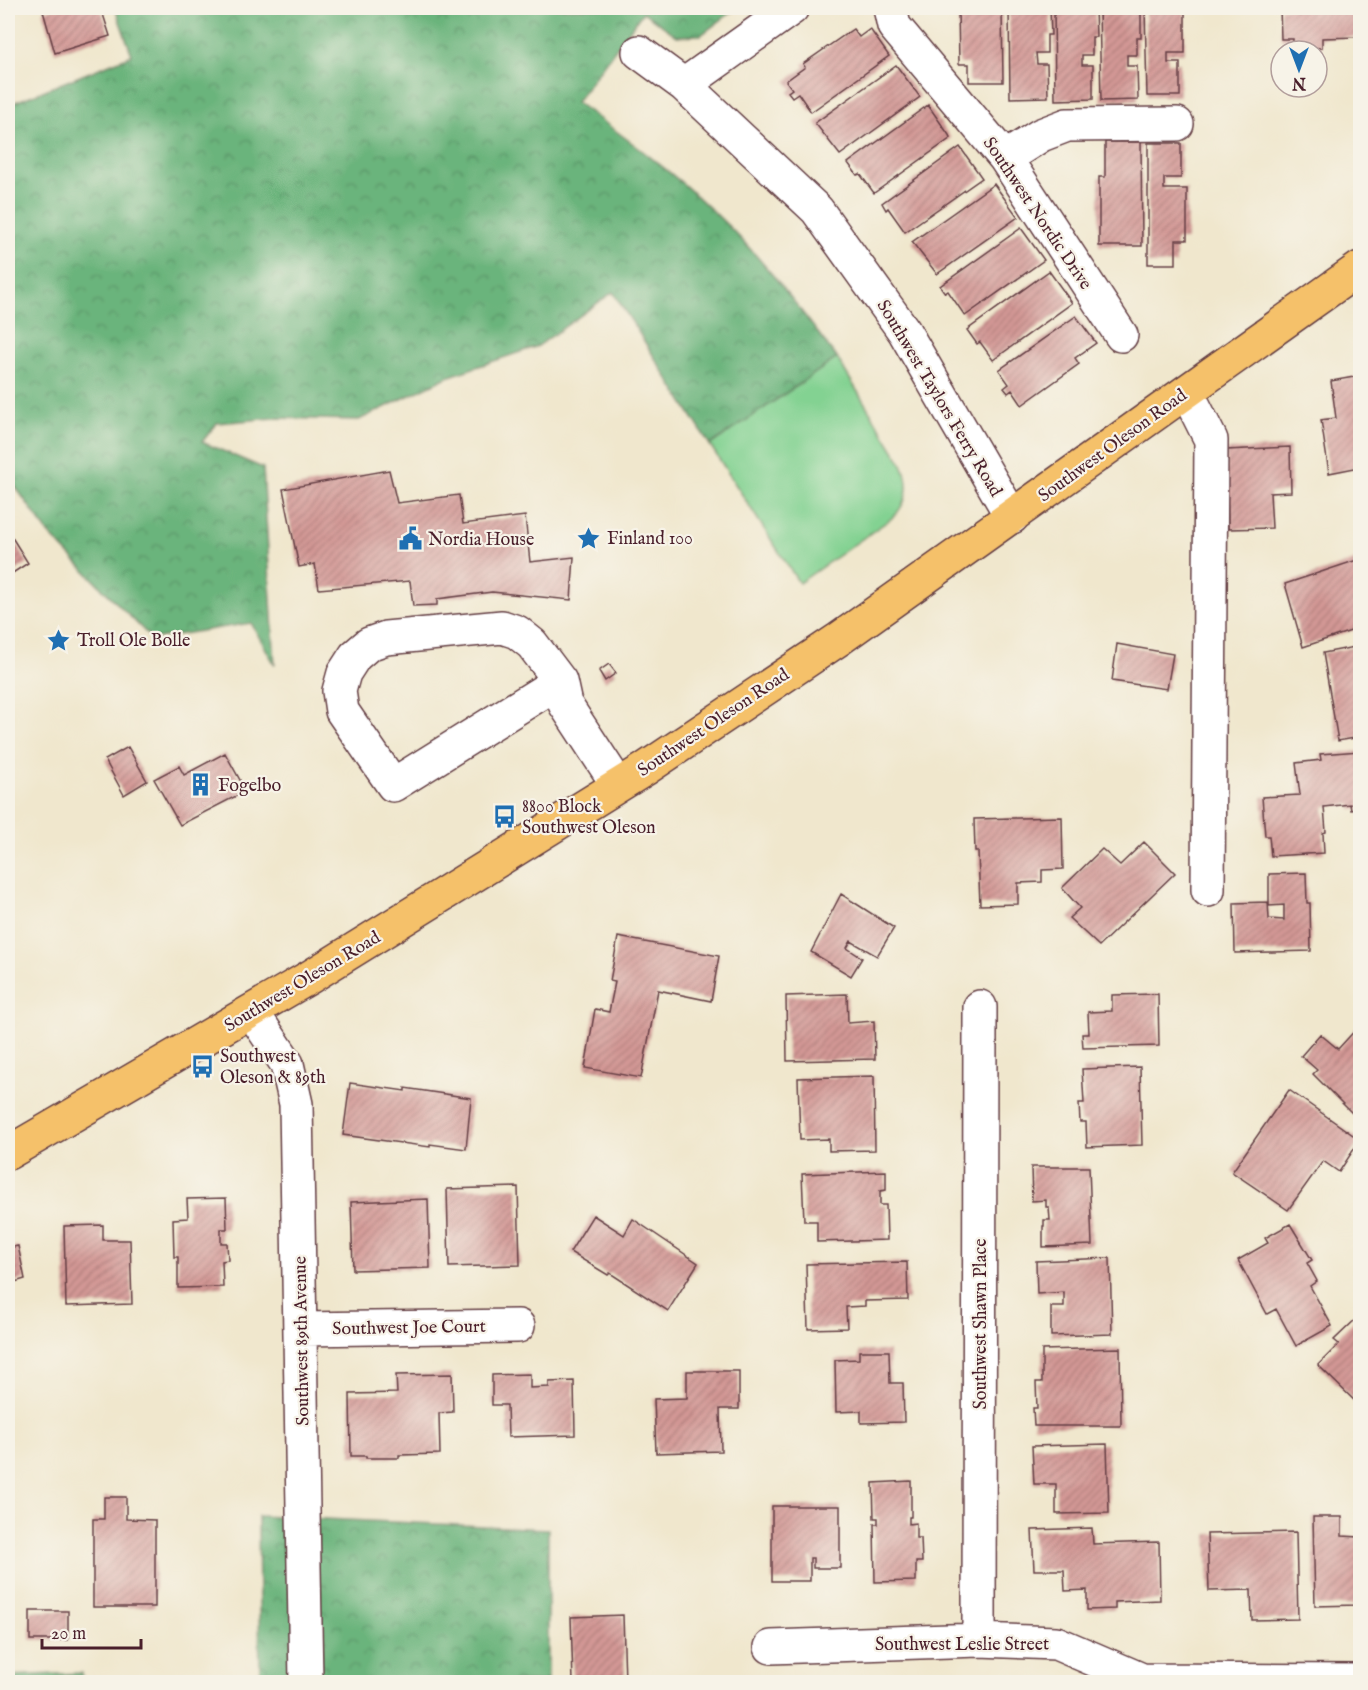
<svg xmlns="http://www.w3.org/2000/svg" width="1368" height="1690" font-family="'IM FELL English',serif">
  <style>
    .grass { fill: #83d292; stroke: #66785e; stroke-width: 1.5 }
    .forest { fill: url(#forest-crowns); stroke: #5a6a54; stroke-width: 1.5 }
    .building { fill: url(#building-hatch) }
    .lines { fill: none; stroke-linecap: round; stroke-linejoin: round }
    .minor-casing { stroke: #633d43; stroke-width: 36 }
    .major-casing { stroke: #633d43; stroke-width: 36 }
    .minor { stroke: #fff; stroke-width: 33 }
    .major { stroke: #f5c16b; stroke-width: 33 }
    .labels { text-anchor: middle; stroke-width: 4.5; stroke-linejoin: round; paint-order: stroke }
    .street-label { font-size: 18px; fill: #4a1f2b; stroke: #f7f3e8 }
    .poi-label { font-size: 18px; fill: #4a1f2b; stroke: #f7f3e8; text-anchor: start }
  </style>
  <defs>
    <pattern id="forest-crowns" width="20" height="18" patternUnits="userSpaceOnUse" patternTransform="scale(1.5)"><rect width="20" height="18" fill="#6ab47c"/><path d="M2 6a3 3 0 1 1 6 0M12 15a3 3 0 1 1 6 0" fill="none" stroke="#599266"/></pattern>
    <pattern id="building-hatch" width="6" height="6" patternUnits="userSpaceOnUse" patternTransform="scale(1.5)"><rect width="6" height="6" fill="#d39895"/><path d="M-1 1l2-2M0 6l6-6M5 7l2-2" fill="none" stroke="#ad7b7a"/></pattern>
  </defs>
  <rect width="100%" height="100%" fill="#f7f3e8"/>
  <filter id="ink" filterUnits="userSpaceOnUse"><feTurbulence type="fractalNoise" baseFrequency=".0167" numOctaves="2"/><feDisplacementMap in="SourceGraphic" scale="12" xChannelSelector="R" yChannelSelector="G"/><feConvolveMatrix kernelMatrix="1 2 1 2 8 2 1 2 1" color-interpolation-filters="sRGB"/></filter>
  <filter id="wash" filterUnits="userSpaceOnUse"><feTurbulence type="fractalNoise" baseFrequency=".008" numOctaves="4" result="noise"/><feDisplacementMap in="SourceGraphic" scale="24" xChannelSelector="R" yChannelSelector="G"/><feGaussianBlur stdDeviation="1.35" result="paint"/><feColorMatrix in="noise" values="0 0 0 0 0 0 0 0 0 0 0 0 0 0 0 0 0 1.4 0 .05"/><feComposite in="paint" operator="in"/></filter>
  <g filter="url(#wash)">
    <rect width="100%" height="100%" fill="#f0e7cd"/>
    <path class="grass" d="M837,358L901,462C911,483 909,503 892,518L799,583L710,445Z"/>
    <path class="forest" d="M115,8H737L701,35L677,36L643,12L576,102C625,137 673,172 716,214C762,257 799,308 837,358L710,445L613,292L538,346L447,377L359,420L275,418L217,423L202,442L263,468L275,665L251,623L152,639L48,533L15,486L8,490V105L132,55Z
      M258,1516L548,1529V1682H260Z
      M82,1673V1682H8V1676Z"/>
    <g id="blocks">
      <path class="building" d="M56,8H101L110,36L55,53L43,11Z
        M958,8H1002L1003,82H969V64H959Z
        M1009,8H1050L1051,35H1047V53H1036L1037,64H1047L1048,97L1010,98Z
        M1054,8H1095L1096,37H1092V55H1082V65H1093V99L1055,100Z
        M1099,8H1141V38H1137V55H1127V66H1137L1138,100L1101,101Z
        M1145,8H1185V53H1168V63H1180V96H1147Z
        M1280,8H1360V37L1322,38V48H1293V39H1281Z
        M853,29L859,37L870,29L889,56L811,112L798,93L792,97L788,92L792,89L786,81L805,67L803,64Z
        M896,65L920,97L840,155L815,123Z
        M928,105L951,138L874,193L860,174L857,175L848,163Z
        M1105,142H1141L1142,246H1099V177H1105Z
        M1148,143H1181V178H1164V189H1187V240H1176V264H1148Z
        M960,147L982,178L905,232L888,208L886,210L882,203Z
        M994,184L1018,217L937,274L912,242Z
        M1021,228L1044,260L965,316L948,291L945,293L940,286Z
        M1049,271L1072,303L993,360L980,342L977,344L967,330Z
        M1076,316L1096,343L1075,358L1079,364L1022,405L1012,390L1008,393L1004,388L1009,384L999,370Z
        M1360,376V467L1329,473L1321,420L1336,418L1331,381Z
        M1290,447L1291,492L1270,493L1272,528L1228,529L1226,450Z
        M389,470L397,503L459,495L463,524L525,516L530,562L574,557L571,600L492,592L437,599V605L413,606L410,581L319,589L315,564L299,567L283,489Z
        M8,531L28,563L8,576Z
        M1360,559V628L1303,647L1285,584Z
        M1117,644L1173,654L1167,689L1112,681Z
        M1360,646V737L1338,741L1323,653Z
        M609,664L616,673L605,681L599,671Z
        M128,747L147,781L124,795L105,760Z
        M1360,751V809L1351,810L1350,804L1324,807L1326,832L1323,833L1324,853L1271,856L1269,836H1265L1262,797L1300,795L1296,763L1321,760L1320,754Z
        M225,753L246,791L180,825L154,779L179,766L184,775Z
        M1062,817L1063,869L1042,870V882L1018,883V904L980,905L978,851H975L974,819Z
        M1144,842L1175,873L1099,946L1069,918L1080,908L1062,888L1102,849L1120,865Z
        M1306,873L1307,903H1310L1311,951L1235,953L1234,903L1268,902L1269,919L1284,920V905L1269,906V874Z
        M841,894L894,928L877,956L851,941L847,948L862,958L851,976L811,952Z
        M618,937L719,956L711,1001L658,990L641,1078L585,1068L595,1009L609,1012L615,982L610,981Z
        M847,994L848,1023L874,1021L875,1059L787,1061L786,996Z
        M1158,994L1159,1046L1083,1048L1082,1034H1089L1088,1012L1112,1011V995Z
        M1360,1025V1121L1313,1074L1317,1070L1301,1056L1320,1034L1338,1049Z
        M1140,1067L1142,1145L1087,1147L1086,1122H1080L1079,1103H1084L1082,1069Z
        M874,1076L875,1150L829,1151V1139L800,1140L798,1078Z
        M350,1083L405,1091V1088L471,1098L466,1149L430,1144V1147L343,1135Z
        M1289,1090L1360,1140L1339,1172L1323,1161L1288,1210L1232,1172Z
        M1031,1167H1089L1092,1245L1043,1247V1226H1044V1220H1050L1049,1207H1046V1200L1032,1201Z
        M886,1171V1190L880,1191V1205H886L887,1240L817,1242V1221H804L802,1174Z
        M518,1187L520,1265L449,1267L447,1189Z
        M226,1198L227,1229H221V1243H227L228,1260L222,1261L223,1287L178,1288V1257H174L173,1219L188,1218L187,1199Z
        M428,1199L430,1268L353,1270L351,1202Z
        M593,1215L624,1235L633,1219L698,1263L668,1311L610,1273L608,1275L570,1252Z
        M1290,1224L1312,1260L1307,1263L1317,1281L1310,1286L1332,1326L1296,1346L1276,1309L1267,1314L1238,1260L1268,1243L1265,1238Z
        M103,1225V1240H130L132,1304L66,1306L64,1226Z
        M18,1246L25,1279L8,1284V1248Z
        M1110,1258L1112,1334L1051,1336V1307H1064V1292L1037,1294L1036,1261Z
        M907,1262L908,1300L865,1301V1306L846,1307L847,1328L808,1329L806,1264Z
        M1360,1315V1406L1318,1365L1339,1344L1334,1340Z
        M1120,1348L1121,1426H1034L1033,1408H1037L1036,1382H1042V1350Z
        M859,1351H889L890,1383H903L904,1422L861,1423V1411L836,1412L835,1360L859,1359Z
        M687,1371H739V1409H720L721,1451L656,1453L654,1399L687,1398Z
        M452,1374L453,1412L439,1413L440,1454L399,1455V1458H366V1456H351L350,1394L397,1393L396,1375Z
        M530,1374V1388L549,1387V1382L574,1381L575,1435L508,1437L507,1405H492V1375Z
        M1107,1444L1109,1513L1056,1514V1484H1034L1032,1446Z
        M911,1481V1517H909V1524L916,1523V1538H921L922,1562H916V1581L875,1582L874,1524H878V1518H874L873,1483Z
        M104,1497H126V1519L155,1520V1607H93V1519H104Z
        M772,1506H840V1568H813V1558H810V1581H772Z
        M1313,1517H1342V1536L1360,1537V1593H1358V1605L1315,1606Z
        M1092,1528L1093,1544L1159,1542L1160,1600L1115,1602V1609L1087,1610V1590L1065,1591L1064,1570H1034L1032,1530Z
        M1296,1532L1298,1619L1252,1620L1251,1590L1209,1591L1207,1534Z
        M30,1611H68V1640H30Z
        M623,1615L625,1682H573L571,1617Z"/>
    </g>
  </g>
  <g filter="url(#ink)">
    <use href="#blocks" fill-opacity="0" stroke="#633d43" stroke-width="1.5"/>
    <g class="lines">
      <defs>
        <path id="minor" d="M890,8L894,26L1005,158L1121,335
          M639,52L684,85L817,210L904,331L1012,517
          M684,85L792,8
          M1005,158L1041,135L1067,125L1177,124
          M1187,392L1211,440L1208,890
          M560,681L393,785L342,711L339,691L344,673L355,656L369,644L386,638L502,627L517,632L532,644L560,681L565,704L618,785
          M252,1012L287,1064L296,1104L306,1682
          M301,1329L518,1326
          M979,1640L980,1007
          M771,1647L979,1640L1056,1643L1142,1680L1360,1681"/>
        <path id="major" d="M8,1153L310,977L645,769L839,639L1360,268"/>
      </defs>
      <use href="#minor" class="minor-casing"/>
      <use href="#major" class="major-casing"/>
      <use href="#minor" class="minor"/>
      <use href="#major" class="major"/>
    </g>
  </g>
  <defs>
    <symbol id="sight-bare" viewBox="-9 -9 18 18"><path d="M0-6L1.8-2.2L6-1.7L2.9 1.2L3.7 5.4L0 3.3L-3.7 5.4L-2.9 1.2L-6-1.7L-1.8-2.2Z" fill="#1f6fb2" stroke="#f7f3e8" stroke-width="2.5" paint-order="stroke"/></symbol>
    <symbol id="civic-bare" viewBox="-9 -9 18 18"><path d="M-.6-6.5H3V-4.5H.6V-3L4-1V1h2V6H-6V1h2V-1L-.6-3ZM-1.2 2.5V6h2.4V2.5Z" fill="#1f6fb2" stroke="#f7f3e8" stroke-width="2.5" paint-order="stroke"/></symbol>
    <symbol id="building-bare" viewBox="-9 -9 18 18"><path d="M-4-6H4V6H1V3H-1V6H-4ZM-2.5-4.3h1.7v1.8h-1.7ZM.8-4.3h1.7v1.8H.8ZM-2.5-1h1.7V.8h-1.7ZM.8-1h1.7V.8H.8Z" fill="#1f6fb2" stroke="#f7f3e8" stroke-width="2.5" paint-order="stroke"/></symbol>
    <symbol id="bus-bare" viewBox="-9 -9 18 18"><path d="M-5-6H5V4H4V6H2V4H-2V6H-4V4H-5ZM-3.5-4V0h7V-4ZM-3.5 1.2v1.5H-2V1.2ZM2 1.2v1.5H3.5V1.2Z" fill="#1f6fb2" stroke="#f7f3e8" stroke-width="2.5" paint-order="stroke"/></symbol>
  </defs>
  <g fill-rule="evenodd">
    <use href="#sight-bare" x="572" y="522" width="33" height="33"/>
    <use href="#civic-bare" x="394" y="522" width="33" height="33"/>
    <use href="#sight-bare" x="42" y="624" width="33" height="33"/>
    <use href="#building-bare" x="184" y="768" width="33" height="33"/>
    <use href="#bus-bare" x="488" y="800" width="33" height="33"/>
    <use href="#bus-bare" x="186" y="1050" width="33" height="33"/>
  </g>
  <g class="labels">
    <g class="street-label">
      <text transform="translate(1038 213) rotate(56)" y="6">Southwest Nordic Drive</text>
      <text transform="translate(940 398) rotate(59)" y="6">Southwest Taylors Ferry Road</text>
      <text transform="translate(1112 445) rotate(-36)" y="6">Southwest Oleson Road</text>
      <text transform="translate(713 722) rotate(-34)" y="6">Southwest Oleson Road</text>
      <text transform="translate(302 981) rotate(-31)" y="6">Southwest Oleson Road</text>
      <text transform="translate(980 1324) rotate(-90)" y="6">Southwest Shawn Place</text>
      <text transform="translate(409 1327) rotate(-1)" y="6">Southwest Joe Court</text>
      <text transform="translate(301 1341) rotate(-91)" y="6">Southwest 89th Avenue</text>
      <text x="962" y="1650">Southwest Leslie Street</text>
    </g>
    <g class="poi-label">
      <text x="607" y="544">Finland 100</text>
      <text x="428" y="545">Nordia House</text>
      <text x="77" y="646">Troll Ole Bolle</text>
      <text x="218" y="791">Fogelbo</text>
      <text x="522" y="812">8800 Block<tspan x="522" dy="21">Southwest Oleson</tspan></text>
      <text x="220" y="1062">Southwest<tspan x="220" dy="21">Oleson &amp; 89th</tspan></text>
    </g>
  </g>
  <rect width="1368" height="1690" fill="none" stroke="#f7f3e8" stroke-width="30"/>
  <g transform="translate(1299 69) rotate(180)"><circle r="28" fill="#f7f3e8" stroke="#b29e9c" stroke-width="1.5"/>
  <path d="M0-4.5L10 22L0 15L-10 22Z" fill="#1f6fb2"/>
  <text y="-9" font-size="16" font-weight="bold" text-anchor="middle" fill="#4a1f2b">N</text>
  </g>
  <path d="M42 1639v9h99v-9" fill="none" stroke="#4a1f2b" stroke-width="3"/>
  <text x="51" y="1639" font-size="18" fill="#4a1f2b" stroke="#f7f3e8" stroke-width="4.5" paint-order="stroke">20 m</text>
</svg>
